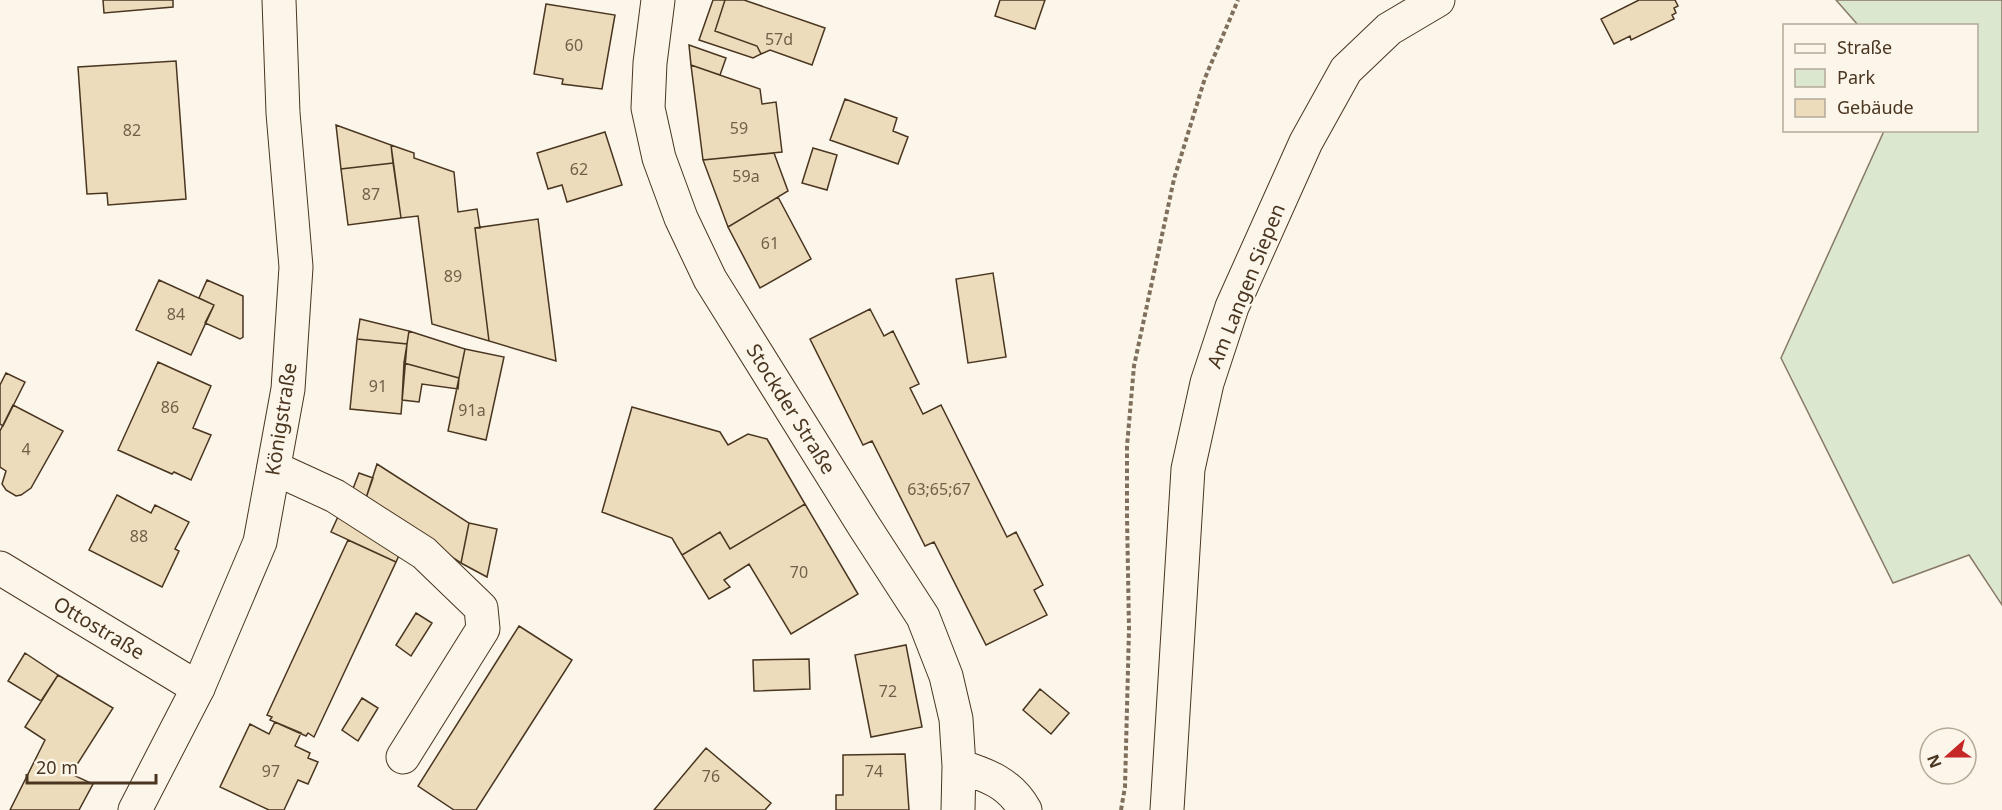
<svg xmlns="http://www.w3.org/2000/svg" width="2002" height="810" font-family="'Noto Sans',sans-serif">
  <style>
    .green { fill: #dce7d0; stroke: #887966; stroke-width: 1.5 }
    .building { fill: #ecdcbc; stroke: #4a3520; stroke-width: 1.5 }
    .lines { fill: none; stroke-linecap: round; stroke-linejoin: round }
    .minor-casing { stroke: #4a3520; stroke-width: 35 }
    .major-casing { stroke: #4a3520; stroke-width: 35 }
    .path { stroke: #7f6f5c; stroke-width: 4; stroke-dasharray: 4.5 3; stroke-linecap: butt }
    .minor { stroke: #fbf6e9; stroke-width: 33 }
    .major { stroke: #fbf6e9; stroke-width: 33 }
    .labels { text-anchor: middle; stroke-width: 4.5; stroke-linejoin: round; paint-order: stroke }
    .number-label { font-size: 16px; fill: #725f47 }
    .street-label { font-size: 20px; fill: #4a3520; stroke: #fbf6e9 }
  </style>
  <rect width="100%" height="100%" fill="#fbf6e9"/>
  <path class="green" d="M1836,0H2002V605L1969,555L1893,583L1781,358L1884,131L1976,130V26L1858,25Z"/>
  <path class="building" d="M103,0H173V7L104,13Z
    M713,0H725L715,31L757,46L761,54L753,58L699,40Z
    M725,0H744L825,28L812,65L770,50L761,54L757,46L715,31Z
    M1000,0H1045L1035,29L995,16Z
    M1639,0H1675L1678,6L1674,8L1676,13L1672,15L1674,19L1631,40L1630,36L1614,44L1601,19Z
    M546,4L615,15L602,89L562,84L563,79L534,74Z
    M689,45L726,58L720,75L691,65Z
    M176,61L186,199L108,205L107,193L87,194L78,67Z
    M691,65L760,89L762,104L776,102L782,152L703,160Z
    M845,99L897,118L893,131L908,137L898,164L830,140Z
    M336,125L391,145L393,163L341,169Z
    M605,132L622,185L567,202L562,185L548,189L537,153Z
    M391,145L414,153V158L454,172L458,212L477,209L480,228H475L489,341L432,324L418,216L401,218Z
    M813,148L837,155L827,190L802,183Z
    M774,153L788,191L728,227L703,160Z
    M393,163L401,218L348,225L341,169Z
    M778,197L811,259L760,288L728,227Z
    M538,219L556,361L489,341L475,228Z
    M993,273L1006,357L968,363L956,279Z
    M159,280L214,305L191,355L136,330Z
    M207,280L243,296V337L240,339L205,323L214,305L199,298Z
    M870,309L884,336L893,331L919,384L910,388L923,414L941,405L1007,537L1016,532L1043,585L1034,590L1047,615L986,645L934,542L925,546L872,441L863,445L810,339Z
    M360,319L409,331L407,344L357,339Z
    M409,331L465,349L459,378L404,363Z
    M357,339L407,344L401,414L350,409Z
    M465,349L504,357L486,440L448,431Z
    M158,362L211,386L193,428L211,435L191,480L174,472L172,474L118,450Z
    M404,363L459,378L458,389L422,384L419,402L402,400Z
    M6,373L25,382L3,426L0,424V385Z
    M13,405L63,431L31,488L21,495L16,496L6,490L2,484L6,471L0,467V431Z
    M632,407L720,432L728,445L748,434L767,439L805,504L730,549L720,532L682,555L672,538L602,512Z
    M377,464L469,523L461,563L365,501Z
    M359,473L373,478L365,501L351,494Z
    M117,495L151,513L155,505L189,522L175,549L179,551L162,587L89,550Z
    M805,504L858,594L791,634L749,564L724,580L730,587L709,599L682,555L720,532L730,549Z
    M341,510L402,549L396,562L331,532Z
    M469,523L497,529L487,577L461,563Z
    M348,540L396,562L314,737L308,733L306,736L270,720L272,717L267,715Z
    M416,613L432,623L411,656L396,645Z
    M519,626L572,660L476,810H454L418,786Z
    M906,645L922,727L871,737L855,655Z
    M25,653L58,675L41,701L8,681Z
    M809,659L810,689L754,691L753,660Z
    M58,675L113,708L71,774L93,784L79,810H10L45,740L25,727Z
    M1040,689L1069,713L1051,734L1023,710Z
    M362,698L378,708L358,741L342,730Z
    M275,722L301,733L295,746L310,753L308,758L318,762L308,784L298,780L284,810H269L220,787L250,724L269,734Z
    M706,748L771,803L765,810H654Z
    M905,754L909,810H836V795H843V755Z"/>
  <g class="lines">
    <defs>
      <path id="minor" d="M658,0L650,63L648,108L659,158L681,218L710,279L864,526L923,617L946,676L956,719L959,766L958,810
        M274,468L335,496L424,553L481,608L483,629L403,757
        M0,568L198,688
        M959,766C987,775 1010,783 1025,810
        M1167,810L1188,469L1207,383L1232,307L1306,142L1346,70L1389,29L1438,0"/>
      <path id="major" d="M135,810L198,688L260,542L288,389L296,267L283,113L279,0"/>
    </defs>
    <use href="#minor" class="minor-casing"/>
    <use href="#major" class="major-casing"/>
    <path class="path" d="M1121,810L1125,787L1129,629L1127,516V446L1134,366L1174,179L1205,78L1238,0"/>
    <use href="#minor" class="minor"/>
    <use href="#major" class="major"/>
  </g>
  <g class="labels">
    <g class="number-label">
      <text x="779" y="45">57d</text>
      <text x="574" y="51">60</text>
      <text x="739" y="134">59</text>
      <text x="132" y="136">82</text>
      <text x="579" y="175">62</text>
      <text x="746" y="182">59a</text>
      <text x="371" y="200">87</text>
      <text x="770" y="249">61</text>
      <text x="453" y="282">89</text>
      <text x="176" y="320">84</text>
      <text x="378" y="392">91</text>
      <text x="170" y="413">86</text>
      <text x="472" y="416">91a</text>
      <text x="26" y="455">4</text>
      <text x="939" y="495">63;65;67</text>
      <text x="139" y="542">88</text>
      <text x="799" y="578">70</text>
      <text x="888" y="697">72</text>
      <text x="271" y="777">97</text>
      <text x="874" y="777">74</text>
      <text x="711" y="782">76</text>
    </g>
    <g class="street-label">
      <text transform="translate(1246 286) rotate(-68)" y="7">Am Langen Siepen</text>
      <text transform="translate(791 409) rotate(58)" y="7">Stockder Straße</text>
      <text transform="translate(281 419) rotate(-81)" y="7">Königstraße</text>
      <text transform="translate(99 628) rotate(31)" y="7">Ottostraße</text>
    </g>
  </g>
  <rect x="1783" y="24" width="195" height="108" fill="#fbf6e9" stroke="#b4a999" stroke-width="1.5"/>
  <rect x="1795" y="44" width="30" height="9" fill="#fbf6e9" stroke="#b4a999" stroke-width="1.5"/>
  <text x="1837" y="54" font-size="18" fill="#4a3520">Straße</text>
  <rect x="1795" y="69" width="30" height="18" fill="#dce7d0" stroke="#b4a999" stroke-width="1.5"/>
  <text x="1837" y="84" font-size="18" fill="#4a3520">Park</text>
  <rect x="1795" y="99" width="30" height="18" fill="#ecdcbc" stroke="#b4a999" stroke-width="1.5"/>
  <text x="1837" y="114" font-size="18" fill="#4a3520">Gebäude</text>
  <g transform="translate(1948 756) rotate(249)"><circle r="28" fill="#fbf6e9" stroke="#b4a999" stroke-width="1.5"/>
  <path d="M0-4.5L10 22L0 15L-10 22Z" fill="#c62828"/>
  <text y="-9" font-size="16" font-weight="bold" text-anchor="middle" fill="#4a3520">N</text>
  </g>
  <path d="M27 774v9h129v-9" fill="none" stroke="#4a3520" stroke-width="3"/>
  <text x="36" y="774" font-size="18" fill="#4a3520" stroke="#fbf6e9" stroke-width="4.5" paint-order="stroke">20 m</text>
</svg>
